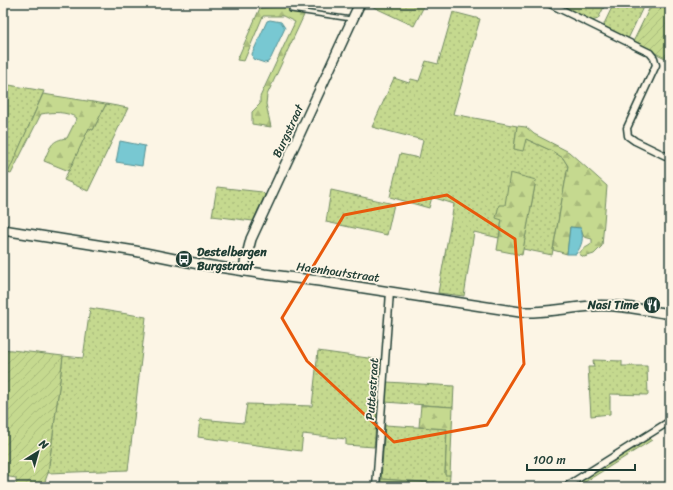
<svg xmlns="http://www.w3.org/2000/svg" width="673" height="490" font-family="Sriracha,sans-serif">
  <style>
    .grass { fill: url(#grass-dots); stroke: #728b62 }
    .forest { fill: url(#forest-firs); stroke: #728b62 }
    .garden { fill: url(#garden-furrows); stroke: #728b62 }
    .water { fill: #78c8d2; stroke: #549093 }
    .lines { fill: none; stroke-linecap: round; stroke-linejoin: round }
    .lane-casing { stroke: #1f3d34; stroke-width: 6 }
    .street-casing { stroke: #1f3d34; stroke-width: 9 }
    .secondary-casing { stroke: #1f3d34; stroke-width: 12 }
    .lane { stroke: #fcf5e5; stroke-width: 3 }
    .street { stroke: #fcf5e5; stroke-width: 6 }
    .secondary { stroke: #fcf5e5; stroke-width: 9 }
    .marked { fill: none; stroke: #e8590c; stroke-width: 3; stroke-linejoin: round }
    .labels { text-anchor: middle; stroke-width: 3.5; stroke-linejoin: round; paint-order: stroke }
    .street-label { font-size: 12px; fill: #1f3d34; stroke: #fcf5e5 }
    .poi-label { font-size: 12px; font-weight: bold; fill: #1f3d34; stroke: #fcf5e5; text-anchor: start }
  </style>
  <defs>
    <pattern id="grass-dots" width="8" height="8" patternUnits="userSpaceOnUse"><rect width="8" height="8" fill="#c5d98f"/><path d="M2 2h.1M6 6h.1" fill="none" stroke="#a9bb7c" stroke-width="1.8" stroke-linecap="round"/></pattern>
    <pattern id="forest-firs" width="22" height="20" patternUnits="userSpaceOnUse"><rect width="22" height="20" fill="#c5d98f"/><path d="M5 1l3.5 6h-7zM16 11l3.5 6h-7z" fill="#a9bb7c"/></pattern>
    <pattern id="garden-furrows" width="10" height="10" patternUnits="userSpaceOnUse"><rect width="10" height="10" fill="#c5d98f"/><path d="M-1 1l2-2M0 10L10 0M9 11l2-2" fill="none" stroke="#a9bb7c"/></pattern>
  </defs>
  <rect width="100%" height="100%" fill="#fcf5e5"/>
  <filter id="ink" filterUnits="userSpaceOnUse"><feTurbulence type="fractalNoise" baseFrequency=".025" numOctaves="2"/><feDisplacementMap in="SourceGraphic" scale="8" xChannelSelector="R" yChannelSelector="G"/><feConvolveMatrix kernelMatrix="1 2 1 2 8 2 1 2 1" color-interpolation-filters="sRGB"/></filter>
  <g filter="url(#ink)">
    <path class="grass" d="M368,3H423L425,4L414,26L367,4Z
      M555,3H606L598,19L592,21Z
      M614,3H645L628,39L605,27L604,24Z
      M453,12L480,19L453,114L517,126L514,149L526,139L552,151L563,158L568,166L552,255L523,249L536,180L505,205L497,218L502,219L499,238L474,232L464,296L438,293L454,204L432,197L429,208L390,197L400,154L419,158L423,140L372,127L394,78L409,83L411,79L419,81L426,61L438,64Z
      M3,84L44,91L3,186Z
      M106,104L128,108L88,191L64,180L89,128L93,130Z
      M217,187L262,192L265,195L253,221L212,216Z
      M331,190L394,204L387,235L326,222Z
      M90,308L146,317L128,470L48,473L63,356L83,358Z
      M318,351L382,360L374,447L346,445V439L303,434L301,451L198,437L200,419L244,423L247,404L312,406Z
      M593,360L622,361V366H647L648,395L610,394V414L591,416L588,367H594Z
      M387,382L454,386L453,407L385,402Z
      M385,425L447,429L445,474L450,475L449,487H436V483L381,479Z
      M648,437L652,440L577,487H569Z"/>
    <path class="forest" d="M284,3H299L296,10L305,13L267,95L266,104L271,127L252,124V112L260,104V97L295,22L283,16H263L244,61L237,60L260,8L282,6Z
      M43,94L106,104L93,130L89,128L69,171L44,161C50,147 51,140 67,138L77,118C66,111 53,112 41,114L11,174L8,173Z
      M517,126L526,127L534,134L569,152L607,186L602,246L594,254L584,257L579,254C583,247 588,248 592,243V239L584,237L580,228L570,227L567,254L553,250L568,166L563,158L552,151L526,139L523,151L514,149Z
      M510,173L536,180L522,255L497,250L502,220L496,218L499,205H505Z
      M421,405L453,407L450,475H445L447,429L419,427Z
      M381,479L437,483L436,487H381Z"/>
    <path class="garden" d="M652,3H670V55L667,54L665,58L633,42Z
      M3,349L63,356L48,473L43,487H16V478L3,476Z"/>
    <path class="water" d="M270,20L281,22L285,28L271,58L268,62L265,63L253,59L252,54L267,21Z
      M120,141L145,146L142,166L116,162Z
      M570,227L581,228C584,239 582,245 576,254H567Z"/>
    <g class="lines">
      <defs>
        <path id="lane" d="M291,10L351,19"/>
        <path id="street" d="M548,3L650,53L654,58L656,65L627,128L628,136L635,141L670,158
          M376,487L390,292
          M565,487L670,421"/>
        <path id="secondary" d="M3,230L135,251L199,264L264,274L319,281L520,312C544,313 567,308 591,306C615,304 645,310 670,314
          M243,271L251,239L360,3"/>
      </defs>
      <use href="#lane" class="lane-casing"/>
      <use href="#street" class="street-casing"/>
      <use href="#secondary" class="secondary-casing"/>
      <use href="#lane" class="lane"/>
      <use href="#street" class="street"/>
      <use href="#secondary" class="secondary"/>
    </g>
  </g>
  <path class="marked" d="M447,195L515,239L524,364L487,425L394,442L307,361L282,318L344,215Z"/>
  <defs>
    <symbol id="bus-disc" viewBox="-11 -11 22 22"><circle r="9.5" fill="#1f3d34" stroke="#fcf5e5"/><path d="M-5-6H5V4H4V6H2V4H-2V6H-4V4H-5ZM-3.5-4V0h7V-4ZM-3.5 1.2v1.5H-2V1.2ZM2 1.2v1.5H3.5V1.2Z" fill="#fff"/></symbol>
    <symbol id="restaurant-disc" viewBox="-11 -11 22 22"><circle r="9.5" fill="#1f3d34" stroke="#fcf5e5"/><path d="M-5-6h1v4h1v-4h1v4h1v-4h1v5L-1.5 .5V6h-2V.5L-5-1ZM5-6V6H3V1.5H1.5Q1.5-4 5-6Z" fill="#fff"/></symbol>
  </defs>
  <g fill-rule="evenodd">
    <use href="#bus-disc" x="174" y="249" width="20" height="20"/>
    <use href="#restaurant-disc" x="642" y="295" width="20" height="20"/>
  </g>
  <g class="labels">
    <g class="street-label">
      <text transform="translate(288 131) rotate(-65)" y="4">Burgstraat</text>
      <text transform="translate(338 272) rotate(8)" y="4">Haenhoutstraat</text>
      <text transform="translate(372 389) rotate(-86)" y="4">Puttestraat</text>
    </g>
    <g class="poi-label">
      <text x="197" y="256">Destelbergen<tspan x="197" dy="14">Burgstraat</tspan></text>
      <text x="639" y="309" text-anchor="end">Nasi Time</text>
    </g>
  </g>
  <rect width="673" height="490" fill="none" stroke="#fcf5e5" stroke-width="16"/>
  <rect x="8" y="8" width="657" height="474" fill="none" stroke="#1f3d34" stroke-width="1.5" filter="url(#ink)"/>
  <g transform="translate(38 452) rotate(37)" stroke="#fcf5e5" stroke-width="3" paint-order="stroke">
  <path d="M0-3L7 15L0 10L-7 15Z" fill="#1f3d34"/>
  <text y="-6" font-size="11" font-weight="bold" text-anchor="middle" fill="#1f3d34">N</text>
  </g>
  <path d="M527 464v6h108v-6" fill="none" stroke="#1f3d34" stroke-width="2"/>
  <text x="533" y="464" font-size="12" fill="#1f3d34" stroke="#fcf5e5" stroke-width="3" paint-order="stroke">100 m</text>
</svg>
